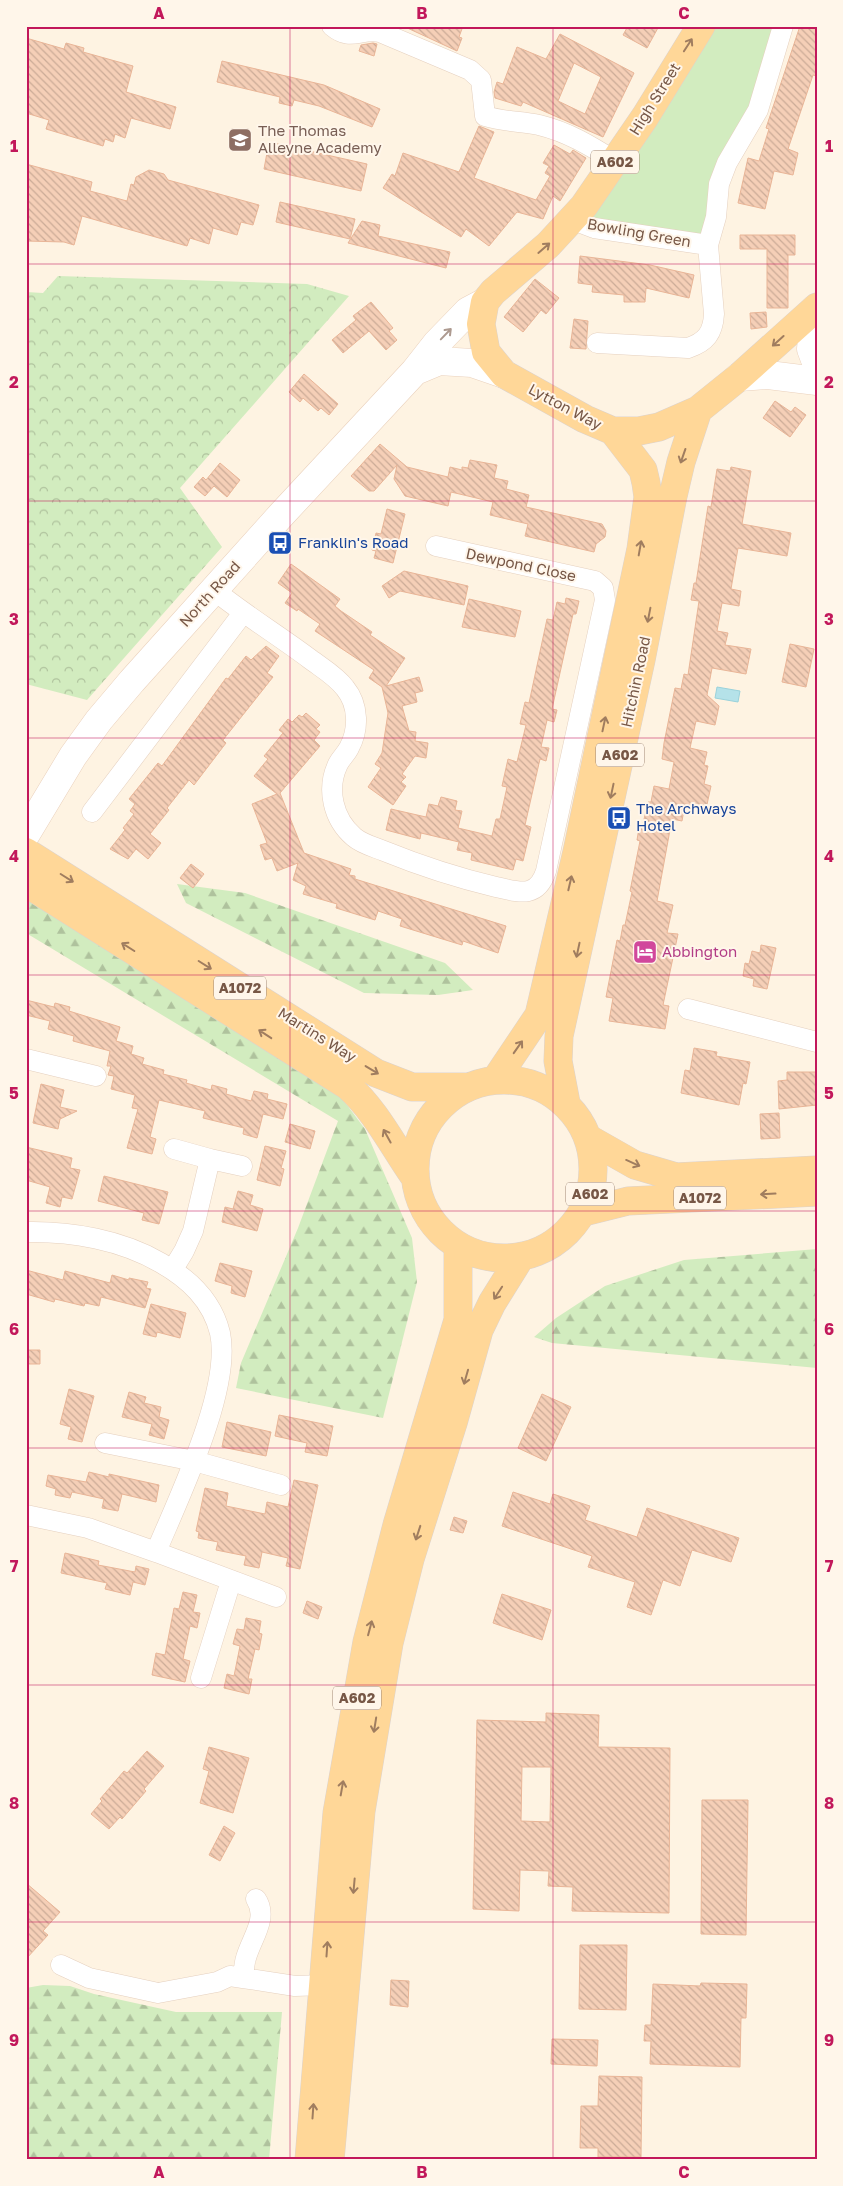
<svg xmlns="http://www.w3.org/2000/svg" width="843" height="2186" font-family="'Golos Text',sans-serif">
  <style>
    .green { fill: #d2ecbf }
    .forest { fill: url(#forest-firs) }
    .park { fill: url(#park-crowns) }
    .water { fill: #b5e2e9; stroke: #9ad2db }
    .building { fill: url(#building-back-hatch); stroke: #e9b597; fill-rule: evenodd }
    .lines { fill: none; stroke-linecap: round; stroke-linejoin: round }
    .street-casing { stroke: #e5d0bf; stroke-width: 21 }
    .secondary-casing { stroke: #ead1bc; stroke-width: 29 }
    .primary-casing { stroke: #dcd3cf; stroke-width: 29 }
    .street { stroke: #fff; stroke-width: 20 }
    .secondary { stroke: #fff; stroke-width: 28 }
    .primary { stroke: #ffd798; stroke-width: 28 }
    .oneway { stroke: #a07d5f }
    .oneway2 { stroke: #ad9a90 }
    .grid { fill: none; stroke: #c2185b; stroke-width: 1; stroke-opacity: 0.55 }
    .labels { text-anchor: middle; stroke-width: 4; stroke-linejoin: round; paint-order: stroke }
    .shield { fill: #fff6ea; stroke: #a08777; stroke-width: 1 }
    .shield-label { font-size: 14px; font-weight: bold; fill: #775746 }
    .street-label { font-size: 15px; fill: #775746; stroke: #fff6ea }
    .education-label { font-size: 15px; fill: #785e54; stroke: #fff6ea; text-anchor: start }
    .transit-label { font-size: 15px; fill: #164399; stroke: #fff6ea; text-anchor: start }
    .hotel-label { font-size: 15px; fill: #b23c85; stroke: #fff6ea; text-anchor: start }
    .neatline { fill: none; stroke: #c2185b; stroke-width: 2 }
    .grid-label { font-size: 16px; text-anchor: middle; font-weight: bold; fill: #c2185b }
  </style>
  <defs>
    <pattern id="forest-firs" width="22" height="20" patternUnits="userSpaceOnUse" patternTransform="scale(1.25)"><rect width="22" height="20" fill="#d2ecbf"/><path d="M5 1l3.5 6h-7zM16 11l3.5 6h-7z" fill="#afc29d"/></pattern>
    <pattern id="park-crowns" width="20" height="18" patternUnits="userSpaceOnUse" patternTransform="scale(1.25)"><rect width="20" height="18" fill="#d2ecbf"/><path d="M2 6a3 3 0 1 1 6 0M12 15a3 3 0 1 1 6 0" fill="none" stroke="#afc29d"/></pattern>
    <pattern id="building-back-hatch" width="6" height="6" patternUnits="userSpaceOnUse" patternTransform="scale(1.25)"><rect width="6" height="6" fill="#f5cfb7"/><path d="M-1 5l2 2M0 0l6 6M5-1l2 2" fill="none" stroke="#cbab97"/></pattern>
  </defs>
  <rect width="100%" height="100%" fill="#fef3e2"/>
  <path class="green" d="M714,26H775L755,101L702,233L692,237L591,219Z"/>
  <path class="forest" d="M177,884L245,893L445,963L473,990L438,995L364,993L186,903Z
    M26,897L338,1093L365,1129L412,1238L417,1282L383,1418L236,1388L241,1363L298,1228L338,1121L26,933Z
    M817,1249V1368L552,1343L534,1337L556,1318L605,1286L684,1260Z
    M43,1985L70,1986L94,1994L176,2012H282L269,2160H26V1988Z"/>
  <path class="park" d="M58,276L307,284L349,296L180,488L222,547L87,700L26,684V292L43,293Z"/>
  <path class="water" d="M717,687L740,691L738,702L715,698Z"/>
  <path class="building" d="M403,26H463L459,37L462,38L457,51Z
    M628,26H659L647,48L623,35Z
    M800,26H817V76L813,75L788,149L798,153L793,175L774,171L765,209L738,203L748,158L759,161L769,129L766,128Z
    M560,34L634,73L603,137L523,102L521,106L495,98L494,92L497,82L503,84L517,47L546,59ZM574,63L601,77L585,114L558,101Z
    M26,38L64,49L66,43L84,48L83,52L133,66L126,92L176,107L170,129L131,118L125,138L115,134L113,142L105,139L103,146L46,129L49,120L26,113Z
    M373,43L377,44L374,56L359,51L361,45Z
    M222,61L324,85L380,109L372,127L319,106L294,100L292,106L279,103L280,97L217,82Z
    M479,126L494,132L474,178L536,200L550,176L545,173L549,166L543,163L554,145L570,154L573,150L586,158L560,201L553,196L543,219L517,212L489,246L466,229L461,237L383,188L392,174L395,176L403,153L459,172Z
    M269,142L367,164L361,191L264,169Z
    M26,164L92,182L90,191L127,201L131,184L134,185L136,177L149,170L164,174L168,180L259,205L253,225L241,222L237,235L213,228L209,244L190,238L187,246L82,216L74,245L64,242L26,241Z
    M280,202L355,219L350,239L276,222Z
    M362,221L380,225L378,236L450,252L446,268L348,243Z
    M740,235H795V255H788V308H767V249H740Z
    M580,256L650,265L694,275L689,298L646,288L645,302H624V295L592,292L593,285L578,283Z
    M535,279L559,298L546,314L541,310L523,332L504,317Z
    M371,302L393,328L389,331L397,340L386,350L369,331L343,353L332,340L356,320L353,316Z
    M766,312L767,327L751,329L750,313Z
    M574,319L588,321L586,349L570,348Z
    M304,374L338,404L329,415L321,408L318,411L303,398L300,402L289,392Z
    M775,401L791,412L795,407L806,415L790,437L763,418Z
    M380,444L407,467L448,477L450,467L462,470V467L468,468L470,460L497,465L494,478L508,481L506,489L529,495L526,507L602,524L606,531L605,537L596,544L594,552L525,536L528,524L490,515L493,502L451,492L448,506L405,496L394,479L397,465L374,491H369L351,476Z
    M220,463L240,480L227,497L214,486L205,496L194,487L203,477L206,480Z
    M731,467L751,471L742,524L791,533L787,556L738,548L731,589L741,591L739,606L722,603L717,631L728,633L725,645L751,649L746,674L712,668L707,695L719,706L715,725L696,721L690,748L707,752L704,765L708,766L704,784L711,786L706,809L685,804L682,821L672,819L657,901L673,905L667,933L678,934L663,1005L669,1006L665,1029L609,1021L613,998L606,997L617,940L620,941L623,925H625L632,892L630,891L640,841L637,840L639,828H642L648,802H651L654,786L669,789L674,762L662,759L664,743L675,688L681,689L684,674L688,675L699,601L691,600L694,583H696L708,506L711,507L717,469L730,471Z
    M387,509L405,514L393,563L374,558L376,551L372,550L376,533L381,534Z
    M291,564L340,599L335,606L341,611L372,632L370,635L405,658L386,686L419,677L423,691L415,693L417,702L402,706L409,731L416,732L415,741L428,743L426,758L415,756L402,774L406,777L401,782L406,786L393,805L368,787L381,768L375,764L382,753L388,713L382,687L369,678L374,670L315,631L320,624L298,609L297,611L285,603L292,593L278,583Z
    M404,571L468,586L464,605L400,591L389,598L382,586Z
    M566,598L579,601L576,614H573L552,709L557,710L554,722L547,720L541,747L549,748L546,761L540,759L525,825L531,827L523,861L516,859L513,870L471,860L472,853L457,850L459,842L421,833L420,839L386,830L391,809L426,817L429,804L438,806L441,797L457,801L455,810L462,811L458,828L492,836L496,819H500L507,787L502,786L508,759L517,762L526,725L520,724L525,702L529,703L547,619L553,620L557,602L565,604Z
    M469,599L521,611L515,637L462,627Z
    M790,644L814,649L806,687L782,682Z
    M266,646L279,656L267,673L273,677L223,740L226,743L194,785L189,780L167,808L169,810L150,834L161,843L148,859L136,849L128,859L110,849L125,830L123,828L134,814L130,811L135,804L129,799L158,763L162,766L226,678L228,679L246,656L251,660Z
    M306,713L320,725L316,729L320,732L314,740L320,746L280,793L304,853L351,869L349,875L355,876V879L506,926L498,953L463,941L462,945L400,926L402,919L378,911L375,920L336,908L337,904L303,894L306,886L293,880L298,863L277,871L272,858L265,860L260,845L267,843L252,804L277,794L254,776L268,759L264,756L283,733L279,730L288,719L292,722L299,715L302,717Z
    M191,864L204,874L193,888L180,878Z
    M761,945L776,948L767,989L753,986L754,979L743,976L745,963L749,964L752,951L760,953Z
    M26,1000L54,1007L55,1003L70,1007L69,1011L120,1027L116,1041L133,1046L131,1054L144,1058L142,1064L164,1070L163,1074L187,1080L186,1083L211,1090L212,1085L227,1089L226,1094L251,1101L254,1091L268,1094L267,1099L287,1104L283,1119L263,1114L257,1138L243,1134L244,1128L203,1118L205,1111L159,1100L150,1137L156,1139L152,1154L127,1148L138,1109L132,1108L135,1095L111,1089L114,1076L108,1075L111,1066H107L110,1051L73,1041L74,1036L48,1029L50,1021L26,1015Z
    M694,1048L717,1052L716,1056L750,1062L746,1084L743,1083L739,1105L681,1093L685,1070L690,1071Z
    M787,1072H817V1105L779,1109L778,1081L787,1080Z
    M41,1084L64,1090L60,1107L77,1111L60,1119L58,1129L33,1123Z
    M779,1113L780,1138L761,1139L760,1114Z
    M290,1124L315,1131L310,1149L285,1142Z
    M265,1146L286,1151L281,1168L284,1169L280,1186L257,1180Z
    M26,1147L72,1158L70,1168L80,1170L72,1199L62,1197L60,1207L46,1203L50,1187L26,1180Z
    M104,1176L168,1192L159,1224L142,1220L144,1213L98,1201Z
    M238,1191L253,1195L250,1205L263,1209L257,1231L222,1222L225,1207L233,1209Z
    M220,1263L252,1271L245,1297L231,1293L232,1286L215,1281Z
    M26,1270L63,1280L65,1271L110,1283L112,1275L129,1280V1278L148,1282L146,1288L151,1289L145,1308L101,1297L99,1306L85,1303L84,1306L55,1299L54,1302L26,1294Z
    M151,1304L186,1313L180,1338L157,1332L156,1337L143,1334Z
    M26,1350H40V1364H26Z
    M69,1389L94,1396L82,1442L68,1439L71,1427L60,1424Z
    M129,1392L146,1397L144,1403L161,1407L159,1417L169,1420L164,1439L149,1435L152,1424L122,1417Z
    M542,1394L571,1407L546,1461L518,1448Z
    M279,1415L333,1426L327,1456L305,1452L307,1443L275,1436Z
    M227,1422L271,1432L266,1456L222,1447Z
    M89,1472L109,1477V1474L159,1485L156,1502L122,1494L118,1511L102,1508L104,1499L72,1492L70,1498L55,1495L56,1489L46,1486L48,1475L86,1482Z
    M294,1480L318,1485L300,1569L286,1566L288,1558L262,1552L259,1568L244,1565L246,1556L216,1550L218,1542L198,1538L199,1532L196,1531L205,1488L228,1493L226,1506L265,1514L267,1502L288,1507Z
    M513,1492L550,1504L553,1494L590,1506L585,1520L637,1537L647,1508L739,1538L731,1562L692,1550L680,1586L663,1580L651,1615L627,1607L635,1582L588,1567L592,1556L502,1526Z
    M454,1517L467,1521L463,1533L450,1530Z
    M65,1553L99,1561L98,1565L135,1572L136,1566L149,1569L145,1585L133,1582L130,1595L105,1589L107,1583L61,1573Z
    M183,1592L197,1595L193,1612L200,1613L197,1628L190,1626L183,1659L190,1661L185,1682L152,1675L156,1653L165,1655L174,1608L179,1609Z
    M502,1594L551,1610L542,1640L493,1623Z
    M307,1601L322,1607L318,1619L303,1613Z
    M246,1618L261,1621L259,1633L262,1634L259,1650L255,1649L248,1679H252L249,1694L224,1688L227,1674L234,1676L240,1646L233,1644L237,1629L244,1630Z
    M546,1713L599,1715L598,1747L670,1748L669,1913L572,1911L573,1887L548,1886L549,1871L520,1870L519,1911L473,1909L477,1720L546,1722ZM522,1767H551L550,1822L521,1821Z
    M209,1747L249,1758L233,1813L200,1803L209,1771L203,1769Z
    M147,1751L164,1766L144,1789L146,1791L122,1819L120,1817L109,1829L91,1814L102,1801L100,1799L124,1771L127,1773Z
    M702,1800H748L746,1935L701,1934Z
    M224,1826L235,1833L220,1861L209,1855Z
    M26,1883L60,1912L43,1931L48,1935L26,1959Z
    M580,1945H627L626,2010L579,2009Z
    M391,1980L409,1981L408,2007L390,2005Z
    M701,1983L747,1984L746,2018H741L740,2067L650,2064L651,2041H644L645,2025H651L653,1984L700,1986Z
    M552,2039L598,2040L597,2066L551,2064Z
    M599,2076L642,2077L641,2157H598V2148H580L581,2106H598Z"/>
  <g class="lines">
    <defs>
      <path id="street" d="M332,26C351,42 360,28 380,32L470,70L481,80L485,116C504,122 520,121 539,125C568,132 591,146 616,162
        M573,220L594,228L708,245
        M597,343L688,348C706,342 713,333 714,314L708,245L716,217L719,184L727,163L758,110L783,26
        M214,590C245,615 278,635 310,659C322,668 336,676 345,688C359,705 359,730 349,748C346,754 341,758 338,764C326,789 333,819 354,837C362,844 374,847 384,851C421,866 458,878 496,887C519,892 537,899 546,871L605,600L603,588L595,581L436,546
        M92,812L243,613
        M688,1009L817,1042
        M26,1059L96,1076
        M210,1159L242,1166
        M26,1232C71,1231 122,1240 161,1263C189,1279 212,1300 220,1333C232,1389 178,1499 156,1552L88,1528L26,1515
        M173,1269L184,1251L193,1231L210,1159L174,1149
        M105,1443L194,1461L281,1485
        M156,1552L276,1597
        M201,1678L231,1581
        M256,1899C269,1918 251,1939 246,1958C244,1964 244,1971 243,1978L295,1986L324,1985
        M61,1965L89,1978L158,1993L217,1982L230,1976L243,1978"/>
      <path id="secondary" d="M815,309L811,349L817,365
        M415,371L439,361L472,363L504,374
        M739,377L768,375L817,381
        M26,834L73,756L99,720L132,681L282,514L415,371L437,343L468,311L485,302"/>
      <path id="primary" d="M701,26L645,117L584,206L548,245L493,292L485,302L481,324L486,352L504,374L585,419L613,431H639L659,427L698,410L739,377L817,307
        M26,852L376,1073L412,1087H466
        M26,883L348,1086C376,1111 393,1146 414,1176
        M496,1079L539,1015L577,852L641,549L648,497L646,483L643,470L613,431
        M415 1169a89 89 0 1 1 178 0a89 89 0 1 1-178 0Z
        M566,1103L558,1061L559,1036L641,660L673,496L681,462L698,410
        M591,1140L635,1165L676,1177L817,1170
        M584,1212L628,1201L817,1192
        M309,2160L337,1813L367,1642L397,1525L458,1320V1246
        M330,2160L361,1811L389,1643L410,1559L453,1423L479,1330L492,1303L520,1258"/>
    </defs>
    <use href="#street" class="street-casing"/>
    <use href="#secondary" class="secondary-casing"/>
    <use href="#primary" class="primary-casing"/>
    <use href="#street" class="street"/>
    <use href="#secondary" class="secondary"/>
    <use href="#primary" class="primary"/>
  </g>
  <defs><path id="oneway-shaft" d="M-6 0H5M1.5-3L5.5 0L1.5 3" fill="none" stroke-width="1.6" stroke-linecap="round" stroke-linejoin="round" transform="scale(1.25)"/></defs>
  <g class="oneway">
    <use href="#oneway-shaft" transform="translate(688 45) rotate(-57)"/>
    <use href="#oneway-shaft" transform="translate(544 248) rotate(-41)"/>
    <use href="#oneway-shaft" transform="translate(778 341) rotate(138)"/>
    <use href="#oneway-shaft" transform="translate(683 456) rotate(109)"/>
    <use href="#oneway-shaft" transform="translate(640 548) rotate(-80)"/>
    <use href="#oneway-shaft" transform="translate(649 615) rotate(101)"/>
    <use href="#oneway-shaft" transform="translate(604 724) rotate(-78)"/>
    <use href="#oneway-shaft" transform="translate(612 791) rotate(102)"/>
    <use href="#oneway-shaft" transform="translate(67 878) rotate(32)"/>
    <use href="#oneway-shaft" transform="translate(570 883) rotate(-77)"/>
    <use href="#oneway-shaft" transform="translate(128 947) rotate(-148)"/>
    <use href="#oneway-shaft" transform="translate(578 950) rotate(102)"/>
    <use href="#oneway-shaft" transform="translate(205 965) rotate(32)"/>
    <use href="#oneway-shaft" transform="translate(265 1034) rotate(-147)"/>
    <use href="#oneway-shaft" transform="translate(518 1047) rotate(-55)"/>
    <use href="#oneway-shaft" transform="translate(372 1070) rotate(31)"/>
    <use href="#oneway-shaft" transform="translate(387 1136) rotate(-119)"/>
    <use href="#oneway-shaft" transform="translate(633 1163) rotate(24)"/>
    <use href="#oneway-shaft" transform="translate(768 1194) rotate(177)"/>
    <use href="#oneway-shaft" transform="translate(498 1293) rotate(123)"/>
    <use href="#oneway-shaft" transform="translate(466 1377) rotate(106)"/>
    <use href="#oneway-shaft" transform="translate(418 1533) rotate(108)"/>
    <use href="#oneway-shaft" transform="translate(370 1628) rotate(-75)"/>
    <use href="#oneway-shaft" transform="translate(375 1725) rotate(99)"/>
    <use href="#oneway-shaft" transform="translate(342 1788) rotate(-80)"/>
    <use href="#oneway-shaft" transform="translate(354 1886) rotate(95)"/>
    <use href="#oneway-shaft" transform="translate(327 1949) rotate(-86)"/>
    <use href="#oneway-shaft" transform="translate(313 2111) rotate(-86)"/>
  </g>
  <use class="oneway2" href="#oneway-shaft" transform="translate(446 334) rotate(-46)"/>
  <path class="grid" d="M290,26V2160M553,26V2160M26,264H817M26,501H817M26,738H817M26,975H817M26,1211H817M26,1448H817M26,1685H817M26,1922H817"/>
  <defs>
    <symbol id="school-square" viewBox="-11 -11 22 22"><rect x="-9" y="-9" width="18" height="18" rx="4" fill="#8d6e63" stroke="#fff6ea"/><path d="M0-5L7-2L0 1L-7-2ZM-4 1L0 2.5L4 1V4Q0 6-4 4Z" fill="#fff"/></symbol>
    <symbol id="bus-square" viewBox="-11 -11 22 22"><rect x="-9" y="-9" width="18" height="18" rx="4" fill="#1a4fb4" stroke="#fff6ea"/><path d="M-5-6H5V4H4V6H2V4H-2V6H-4V4H-5ZM-3.5-4V0h7V-4ZM-3.5 1.2v1.5H-2V1.2ZM2 1.2v1.5H3.5V1.2Z" fill="#fff"/></symbol>
    <symbol id="hotel-square" viewBox="-11 -11 22 22"><rect x="-9" y="-9" width="18" height="18" rx="4" fill="#d1479c" stroke="#fff6ea"/><path d="M-6-4.5h1.5V1H6V5H4.5V3h-9V5H-6ZM-4 0a1.8 1.8 0 1 1 3.6 0ZM.5 0V-2.5h3Q6-2.5 6 0Z" fill="#fff"/></symbol>
  </defs>
  <g fill-rule="evenodd">
    <use href="#school-square" x="226" y="126" width="28" height="28"/>
    <use href="#bus-square" x="266" y="529" width="28" height="28"/>
    <use href="#bus-square" x="605" y="804" width="28" height="28"/>
    <use href="#hotel-square" x="631" y="938" width="28" height="28"/>
  </g>
  <g class="labels">
    <g class="shield">
      <rect x="591" y="150.5" width="48" height="23" rx="4"/>
      <rect x="596" y="743.5" width="48" height="23" rx="4"/>
      <rect x="214" y="976.5" width="52" height="23" rx="4"/>
      <rect x="566" y="1182.5" width="48" height="23" rx="4"/>
      <rect x="674" y="1186.5" width="52" height="23" rx="4"/>
      <rect x="333" y="1686.5" width="48" height="23" rx="4"/>
    </g>
    <g class="shield-label">
      <text x="615" y="167">A602</text>
      <text x="620" y="760">A602</text>
      <text x="240" y="993">A1072</text>
      <text x="590" y="1199">A602</text>
      <text x="700" y="1203">A1072</text>
      <text x="357" y="1703">A602</text>
    </g>
    <g class="street-label">
      <text transform="translate(655 99) rotate(-58)" y="5">High Street</text>
      <text transform="translate(639 233) rotate(10)" y="5">Bowling Green</text>
      <text transform="translate(565 407) rotate(28)" y="5">Lytton Way</text>
      <text transform="translate(521 565) rotate(12)" y="5">Dewpond Close</text>
      <text transform="translate(210 594) rotate(-48)" y="5">North Road</text>
      <text transform="translate(636 682) rotate(-78)" y="5">Hitchin Road</text>
      <text transform="translate(317 1035) rotate(32)" y="5">Martins Way</text>
    </g>
    <g class="education-label">
      <text x="258" y="136">The Thomas<tspan x="258" dy="17">Alleyne Academy</tspan></text>
    </g>
    <g class="transit-label">
      <text x="298" y="548">Franklin's Road</text>
      <text x="636" y="814">The Archways<tspan x="636" dy="17">Hotel</tspan></text>
    </g>
    <g class="hotel-label">
      <text x="662" y="957">Abbington</text>
    </g>
  </g>
  <rect width="843" height="2186" fill="none" stroke="#fff6ea" stroke-width="55"/>
  <rect x="28" y="28" width="788" height="2130" class="neatline"/>
  <g class="grid-label">
    <text x="159" y="19">A</text>
    <text x="422" y="19">B</text>
    <text x="684" y="19">C</text>
    <text x="14" y="152">1</text>
    <text x="829" y="152">1</text>
    <text x="14" y="388">2</text>
    <text x="829" y="388">2</text>
    <text x="14" y="625">3</text>
    <text x="829" y="625">3</text>
    <text x="14" y="862">4</text>
    <text x="829" y="862">4</text>
    <text x="14" y="1099">5</text>
    <text x="829" y="1099">5</text>
    <text x="14" y="1335">6</text>
    <text x="829" y="1335">6</text>
    <text x="14" y="1572">7</text>
    <text x="829" y="1572">7</text>
    <text x="14" y="1809">8</text>
    <text x="829" y="1809">8</text>
    <text x="14" y="2046">9</text>
    <text x="829" y="2046">9</text>
    <text x="159" y="2178">A</text>
    <text x="422" y="2178">B</text>
    <text x="684" y="2178">C</text>
  </g>
</svg>
